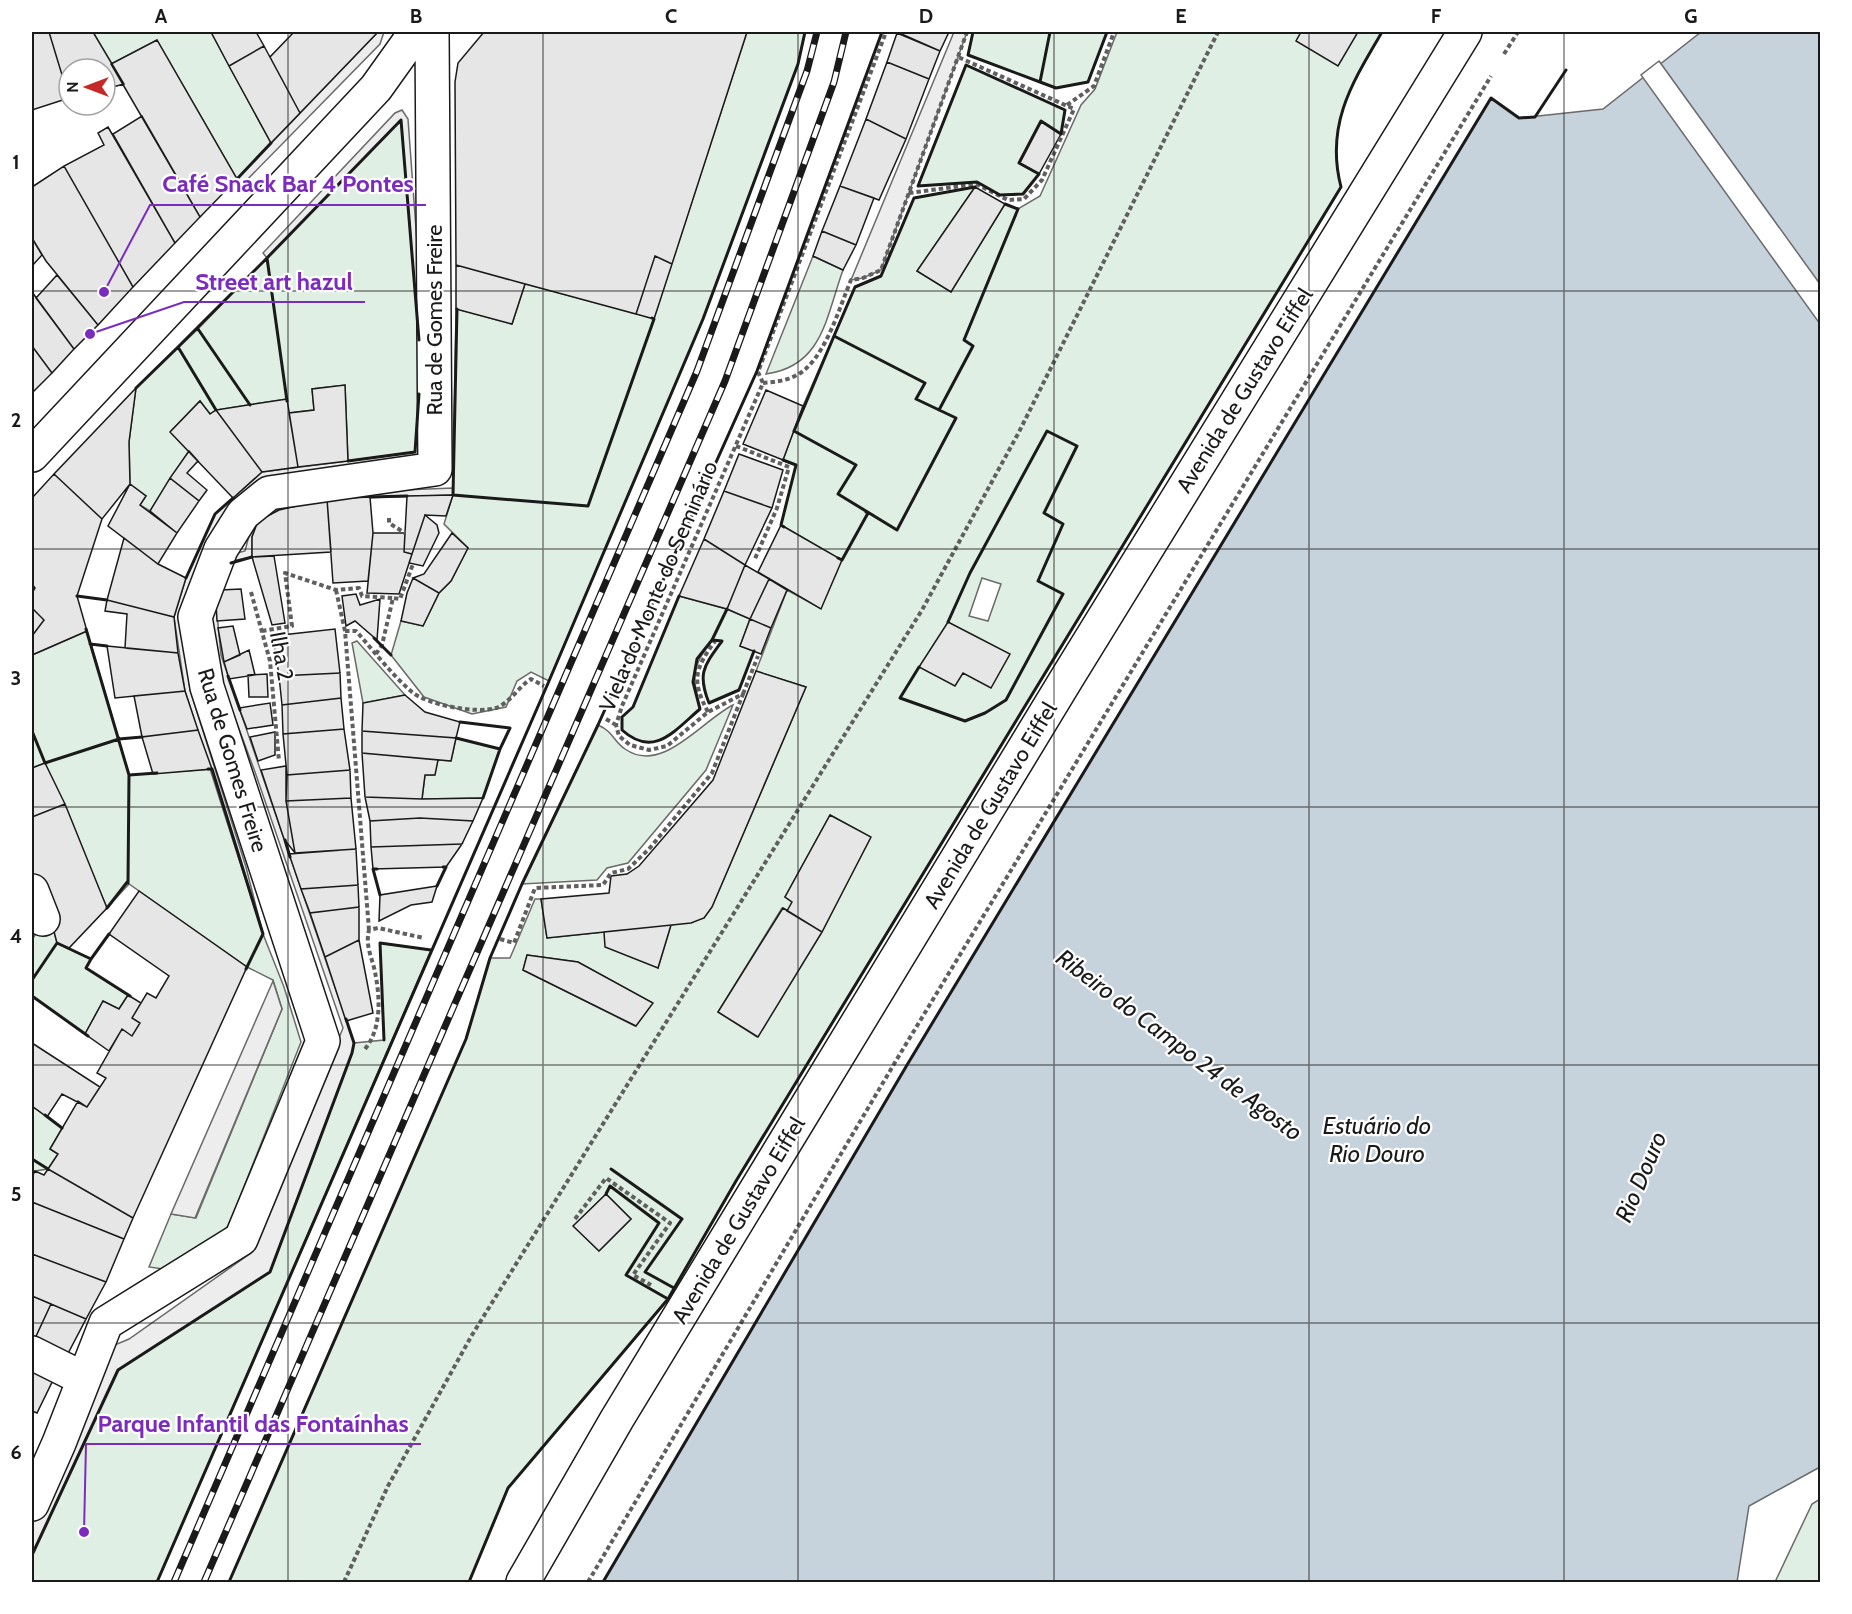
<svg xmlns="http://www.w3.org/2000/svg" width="1852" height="1614" font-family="Cabin,sans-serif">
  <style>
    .green { fill: #e0efe3; stroke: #6a6a6a; stroke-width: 1.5; fill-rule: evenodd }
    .parking { fill: #ededed; stroke: #6a6a6a; stroke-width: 1.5 }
    .water { fill: #c6d2dc; stroke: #6a6a6a; stroke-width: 1.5 }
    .pier { fill: #fff; stroke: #6a6a6a; stroke-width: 1.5 }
    .building { fill: #e6e6e6; stroke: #1a1a1a; stroke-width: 1.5 }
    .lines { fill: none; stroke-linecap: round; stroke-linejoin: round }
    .minor-casing { stroke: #1a1a1a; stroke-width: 36 }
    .major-casing { stroke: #1a1a1a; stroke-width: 36 }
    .path { stroke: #5f5f5f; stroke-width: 4; stroke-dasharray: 4.5 3; stroke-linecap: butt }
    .minor { stroke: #fff; stroke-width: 33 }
    .major { stroke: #fff; stroke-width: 33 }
    .rail-casing { stroke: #1a1a1a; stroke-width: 7 }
    .rail { stroke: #fff; stroke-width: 4.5; stroke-dasharray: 14; stroke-linecap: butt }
    .wall { stroke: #1a1a1a; stroke-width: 3 }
    .grid { fill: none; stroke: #1a1a1a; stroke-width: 1.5; stroke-opacity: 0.55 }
    .labels { text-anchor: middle; stroke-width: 4.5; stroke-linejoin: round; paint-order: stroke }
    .street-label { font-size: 22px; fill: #1a1a1a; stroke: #fff }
    .water-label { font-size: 24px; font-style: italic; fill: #1a1a1a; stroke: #fff }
    .leader { fill: none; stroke: #7b2cbf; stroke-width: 2 }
    .callout-dot { fill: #7b2cbf; stroke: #fff; stroke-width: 2 }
    .callout-label { font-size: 24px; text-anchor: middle; font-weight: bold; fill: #7b2cbf; stroke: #fff; stroke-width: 4.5; stroke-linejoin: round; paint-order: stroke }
    .neatline { fill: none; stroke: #1a1a1a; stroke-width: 2 }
    .grid-label { font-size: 20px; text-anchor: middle; font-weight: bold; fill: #1a1a1a }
  </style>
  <rect width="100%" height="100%" fill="#fff"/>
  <path class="green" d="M93,32H211L271,143L237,179L157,40L111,64Z
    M747,32H805L798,64L703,319L549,681L531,672L517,681L506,707L472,714L424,697L391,655L401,621L423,626L439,593L451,581L468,548L444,524L453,495L456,309L512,324L525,284L654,318Z
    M973,32H1107L1088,82L1056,88L968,55Z
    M1117,32H1382C1352,83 1325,125 1341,187L736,1181L668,1299L508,1488L469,1582H229L466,1039L490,958H510L535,899H541L547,938L604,932L658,968L671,925L704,918L712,907L806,687L756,671L787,590L820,608L841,560L781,525L796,465L783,460L803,406L855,287L881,276L914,198L975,187L917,271L951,292L1005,204L1018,209L1040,196L1081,105L1095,89ZM982,578L1001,584L988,621L969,616ZM830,815L870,837L822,932L757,1037L718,1012L782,908L788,911L792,902L785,897ZM527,955L578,962L652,1003L635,1026L523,970ZM606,1194L631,1219L599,1251L574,1226Z
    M966,65L1065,110L1061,134L1041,122L1020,163L1039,174L1023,194L1000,195L976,182L918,186Z
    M401,120L421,364L415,452L348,461L345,385L312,389L314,410L289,413L286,399L217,410L210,414L200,401L171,431L189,451L150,511L140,505L146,496L130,484L129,442L136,388L198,329Z
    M813,256L843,270C826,317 823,366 766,374Z
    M679,596L727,609L750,619L740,646L754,651L739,690L709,703C697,674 703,666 722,641L712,640C691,667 692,677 700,709C675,730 654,759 622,730V717L633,707Z
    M87,631L129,775L212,769L263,934L284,987L301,1042L229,1225L208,1249L163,1269L149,1267L171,1214L196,1218L282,1009L273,980L247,967L129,884L107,908L45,763L32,768V655Z
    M357,641L405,695L363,703L352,643Z
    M733,705L706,770L628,863L607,868L597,880L522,884L598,725C614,732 613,741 625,749C662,775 701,721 733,705Z
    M456,738L500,749L483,798L422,799L425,775H434L438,760L451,761Z
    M50,916L57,943L91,959L86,968L128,995L119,1009L103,1001L85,1034L32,996V940L35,935L36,921Z
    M380,943L431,950L157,1582H32V1555L118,1370L270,1272L354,1043L384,1040Z
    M32,1106L62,1128L50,1149L58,1154L48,1169L35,1171L32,1177Z
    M1820,1499V1582H1775L1812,1504Z"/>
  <path class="parking" d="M378,32H384L380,44L241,186L237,179Z
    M954,32H967L881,270L863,278L851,280Z
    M402,110L408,119L426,366L420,458L266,479L182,617L190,690L246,867L263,934L185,691L174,617L186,578L215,514L262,472L415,452L421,364L401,120L267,258L263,253L395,113Z
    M453,488V495L327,499L279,510L258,521L252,537V557L232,561L216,603L221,655L354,1043L352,1053L270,1272L118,1370L32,1555V1508L105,1349L129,1339L251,1253L343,1028L255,772L213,659L210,604L230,555L245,551L254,517L275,504L326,493Z
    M273,981L282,1009L195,1218L171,1214Z"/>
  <path class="water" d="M1701,32H1820V1467L1749,1506L1737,1582H603L907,1065L1491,98L1519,118L1603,109Z"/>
  <path class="pier" d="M1659,61L1820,284V324L1641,75Z"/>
  <path class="building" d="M32,32H49L69,98L32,110Z
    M49,32H93L124,84L105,89V69H69V98Z
    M211,32H256L264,46L229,66Z
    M294,32H378L300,113L270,57Z
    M484,32H747L672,264L655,256L636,314L456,265L455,82L458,63Z
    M897,32H949L940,51Z
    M1301,32H1358L1338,66L1296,41Z
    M897,33L940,51L929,79L887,62Z
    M157,40L237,179L200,217L111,64Z
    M264,46L300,113L271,143L229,66Z
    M887,62L929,79L906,139L866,119Z
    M142,116L200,217L175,243L113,134Z
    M866,119L906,139L879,200L840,186Z
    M1041,121L1061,134L1039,174L1019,163Z
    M108,127L175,243L133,287L64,166L104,145L98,133Z
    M64,166L133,287L98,325L46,261L32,238V187Z
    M840,186L874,198L856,245L822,231Z
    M975,187L1005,204L951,292L917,271Z
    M822,231L856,245L843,270L813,256Z
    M32,238L42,255L32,266Z
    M655,256L672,264L654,319L636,314Z
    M456,265L525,284L512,324L456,309Z
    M57,275L98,325L74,349L36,298Z
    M32,292L74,349L52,373L32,346Z
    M32,346L52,373L33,392L32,390Z
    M345,385L348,461L298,467L289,413L314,410L312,389Z
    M136,388L129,442L130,484L102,519L54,474Z
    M766,390L803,406L783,460L743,444Z
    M287,399L298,467L262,472L216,410Z
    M200,401L210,414L216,410L262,472L233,498L170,432Z
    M189,451L198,461L187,473L207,490L199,501L170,478Z
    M739,454L783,470L772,508L724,491Z
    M54,474L102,519L77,596L87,631L32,655V636L44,620L32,608V593L35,588L32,584V498Z
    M170,478L199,501L177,533L150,511Z
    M130,484L146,496L140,505L177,533L158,564L108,526Z
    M724,491L772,508L745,565L704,539Z
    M453,495L446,516L425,515L412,554L404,552L407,496Z
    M370,497L373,533L368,581L333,583L327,499Z
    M327,499L331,552L252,557V537L258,521L279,510Z
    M425,515L437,525L439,533L423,566L409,563Z
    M781,525L842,560L821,609L758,572Z
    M373,533H405L404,552L412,554L399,594L367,593Z
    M452,533L468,548L451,581L439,593L413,578L424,574Z
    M124,538L158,564L186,578L174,617L107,600Z
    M704,539L745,565L727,609L679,596Z
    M274,556L285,623L272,625L252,557Z
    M745,565L769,579L750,619L727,609Z
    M413,578L439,593L423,626L401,621L407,593Z
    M769,579L787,590L771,628L750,619Z
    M241,589L245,619L217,621L216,603L220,590Z
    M356,594L360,605L380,599L377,640L355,621L346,626L342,596Z
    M107,600L174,617L178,653L125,648L127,614L105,611Z
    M32,608L44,620L32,636Z
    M750,619L771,628L761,654L740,646Z
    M948,622L1010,654L991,688L963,673L955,686L919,667Z
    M233,626L240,655L224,662L218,628Z
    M335,629L340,673L279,676L273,636Z
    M107,646L178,653L185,691L115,698Z
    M249,650L255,675L229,679L224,662Z
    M756,671L806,687L712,907L704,918L691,923L547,938L541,899L609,893L611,876L627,874L639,866L713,780Z
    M340,673L341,698L282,705L279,676Z
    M267,674L268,697H249L248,675Z
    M185,691L198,730L142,737L134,696Z
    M405,695L425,712L460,722L456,738L362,731L363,703Z
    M341,698L344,729L283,734L282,705Z
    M270,703L273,725L247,729L239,708Z
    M344,729L350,770L287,775L283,734Z
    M198,730L212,769L153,774L142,737Z
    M362,731L456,738L451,761L362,753Z
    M275,732V755L258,761L250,737Z
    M362,753L438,760L435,775H425L422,799L365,797Z
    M45,763L65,804L32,817V768Z
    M286,766V801L295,853L284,839L261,770Z
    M350,770L351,798L286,801L287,775Z
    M365,797L422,799L483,798L473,821L420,818L370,821Z
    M351,798L356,849L295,853L286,801Z
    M65,804L107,908L69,948L57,943L50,916L32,873V817Z
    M830,815L871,837L822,932L787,911L792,902L785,897Z
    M420,818L473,821L462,844L371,847L370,821Z
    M462,844L446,867L373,869L371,847Z
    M356,849L358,885L301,889L289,854Z
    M358,885L359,907L310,913L301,889Z
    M437,886L432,902L411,905L379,921L380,895Z
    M139,891L247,967L133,1218L48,1169L58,1154L50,1149L78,1101L87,1107L106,1078L97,1073L122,1029L132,1036L140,1023L132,1018L147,993L156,998L169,976L109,934Z
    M359,907V940L325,957L310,913Z
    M783,908L822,932L758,1037L718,1012Z
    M671,925L658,968L605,947L604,932Z
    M359,940L373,1013L346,1021L325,957Z
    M527,955L578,962L653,1003L636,1026L523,970Z
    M128,995L141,1003L132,1018L140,1023L132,1036L122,1029L109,1051L85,1034L103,1001L119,1009Z
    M32,1043L100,1087L87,1107L62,1094L47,1117L32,1106Z
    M48,1169L133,1218L124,1239L32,1202V1177L35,1171L44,1175Z
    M606,1194L631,1219L599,1251L573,1226Z
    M32,1202L124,1239L106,1282L32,1254Z
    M32,1254L106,1282L86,1319L32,1296Z
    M32,1296L51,1304L32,1345Z
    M51,1304L86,1319L64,1361L32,1345Z
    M32,1363L56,1374L37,1413L32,1411Z"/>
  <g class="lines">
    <defs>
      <path id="minor" d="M32,455L376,88L416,32
        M32,891L43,919
        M32,1353L84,1379
        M32,1504L59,1443L106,1323L241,1239L323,1041L207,687L195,617L221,549L243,514L269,493L435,469L432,32"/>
      <path id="major" d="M523,1582L617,1419L1067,678L1465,32"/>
    </defs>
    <use href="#minor" class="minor-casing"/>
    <use href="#major" class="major-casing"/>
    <path class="path" d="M1504,54L1518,32
      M1067,105L1094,86L1114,32
      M909,193L976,184L1008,200L1024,199L1042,180L1074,109L958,57
      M763,383C774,382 785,381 795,376C824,363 839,308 851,280L863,278L881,270L967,32
      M736,446L789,467L777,508L754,561
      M389,518V523L405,533
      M336,590L345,631L369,930
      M251,592L270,661L279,761
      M262,631L292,626L285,573L336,590L359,588L362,596L393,598
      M345,631H356C374,651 391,674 412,692C427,705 478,714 496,708C510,703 519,686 531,679L544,686
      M376,654L382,645L393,598L400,599L413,564
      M743,694L758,656
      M708,712C691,680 695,669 715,641
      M606,719L616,725
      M500,939L514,943L535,888L603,885L611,873L628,869L649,849L712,773L743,694L708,712L667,746L649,750L630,745L619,736L616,725L622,706L763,383L758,372L886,32
      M365,1049C382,1028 380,997 375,972C372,957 365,946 369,930L378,928L424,938
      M575,1219L606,1178L670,1223L633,1275L651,1285
      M344,1582L388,1486L472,1335L922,610L1019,432L1218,32
      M588,1582L900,1054L1491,76"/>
    <use href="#minor" class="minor"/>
    <use href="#major" class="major"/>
    <defs>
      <path id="rail" d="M174,1582L697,371L807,71L817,32
        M204,1582L725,381L834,82L846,32"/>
    </defs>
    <use href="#rail" class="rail-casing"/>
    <use href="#rail" class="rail"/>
    <path class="wall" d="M973,32L968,55L1040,82L1050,32
      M966,65L1065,110L1061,134L1041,121L1019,163L1039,174L1023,194L1000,195L977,182L918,186Z
      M1040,82L1056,88L1088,82L1107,32
      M237,179L271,143
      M457,309L453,495L588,506L654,319L652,318
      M198,329L250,405
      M834,336L925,383L916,399L956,418L897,530L838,494L856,465L794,431Z
      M834,336L855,287L881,276L914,198L975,187
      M136,388L178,347
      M287,401L267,258L401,120L419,340
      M216,410L178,347L267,258
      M939,410L973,346L964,340L1018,209L1005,204
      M783,460L796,465L781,525L784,527
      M348,461L415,452L419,394
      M370,497L407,496
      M838,558L842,560L868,513L866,512
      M231,563L252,557
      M186,578L215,514L233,498
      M77,596L107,600
      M679,596L633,707L622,717V730C654,759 675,730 700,709L693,682L697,659L712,640L727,609
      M86,629L129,775
      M374,638L391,655
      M712,640L722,641C704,666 697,673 709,703L739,690L754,651
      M90,644L107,646
      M919,667L900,698L965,721L985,713L1006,700L1063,594L1038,581L1063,524L1044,513L1077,446L1047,431L970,573L948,622
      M228,676L240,710
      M460,722L510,728L500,749L483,798
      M32,731L45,763L119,739L118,737
      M456,738L500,749
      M119,739L142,737
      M208,769H212L263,934L246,969
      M285,840L290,857
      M377,869H373L380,895
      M128,883L129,775L157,773
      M437,886L446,867H443
      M107,908L128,881
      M91,959L86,968L130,996
      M32,980L57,943L91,959L109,934
      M32,996L88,1036
      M384,1040L380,943L431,950
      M45,1115L62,1128
      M32,1159L48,1169
      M611,1169L682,1219L645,1272L674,1288
      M606,1194L610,1186L659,1223L626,1275L668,1299
      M32,1555L118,1370L270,1272L352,1053L354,1043L346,1019
      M157,1582L549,681L703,319L798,64L805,32
      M229,1582L466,1039L490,958L522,884L598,725L757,371L882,32
      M469,1582L508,1488L668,1299L736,1181L1341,187C1325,125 1352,83 1382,32
      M603,1582L907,1065L1491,98L1519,118L1535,117L1566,70"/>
  </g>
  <path class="grid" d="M288,32V1582M543,32V1582M798,32V1582M1054,32V1582M1309,32V1582M1564,32V1582M32,291H1820M32,549H1820M32,807H1820M32,1065H1820M32,1323H1820"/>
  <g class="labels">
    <g class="street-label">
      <text transform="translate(434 320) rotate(-90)" y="8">Rua de Gomes Freire</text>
      <text transform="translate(1244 390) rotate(-58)" y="8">Avenida de Gustavo Eiffel</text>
      <text transform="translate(658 586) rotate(-67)" y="8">Viela do Monte do Seminário</text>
      <text transform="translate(282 656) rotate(80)" y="8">Ilha 2</text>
      <text transform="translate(233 760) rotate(73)" y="8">Rua de Gomes Freire</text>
      <text transform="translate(990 805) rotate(-59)" y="8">Avenida de Gustavo Eiffel</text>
      <text transform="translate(738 1220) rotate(-59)" y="8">Avenida de Gustavo Eiffel</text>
    </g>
    <g class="water-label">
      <text transform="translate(1179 1045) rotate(37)" y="8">Ribeiro do Campo 24 de Agosto</text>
      <text x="1377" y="1134">Estuário do<tspan x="1377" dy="28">Rio Douro</tspan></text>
      <text transform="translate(1641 1177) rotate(-67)" y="8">Rio Douro</text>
    </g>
  </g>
  <path class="leader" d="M104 292L150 205H426M90 334L184 302H365M84 1532L86 1444H421"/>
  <g class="callout-dot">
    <circle cx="104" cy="292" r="6"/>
    <circle cx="90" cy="334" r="6"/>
    <circle cx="84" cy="1532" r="6"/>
  </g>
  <g class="callout-label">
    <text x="288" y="192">Café Snack Bar 4 Pontes</text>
    <text x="274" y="290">Street art hazul</text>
    <text x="253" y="1432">Parque Infantil das Fontaínhas</text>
  </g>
  <rect width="1852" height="1614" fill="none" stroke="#ffffff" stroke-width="66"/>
  <g transform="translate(87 87) rotate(270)"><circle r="28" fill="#ffffff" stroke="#a3a3a3" stroke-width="1.5"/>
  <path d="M0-4.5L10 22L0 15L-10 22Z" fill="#c62828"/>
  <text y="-9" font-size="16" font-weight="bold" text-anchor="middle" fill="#1a1a1a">N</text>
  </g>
  <rect x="33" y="33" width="1786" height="1548" class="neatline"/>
  <g class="grid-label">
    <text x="161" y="23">A</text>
    <text x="416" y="23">B</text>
    <text x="671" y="23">C</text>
    <text x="926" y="23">D</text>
    <text x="1181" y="23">E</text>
    <text x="1436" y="23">F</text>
    <text x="1691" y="23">G</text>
    <text x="16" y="169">1</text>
    <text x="16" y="427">2</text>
    <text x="16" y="685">3</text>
    <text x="16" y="943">4</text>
    <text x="16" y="1201">5</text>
    <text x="16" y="1459">6</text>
  </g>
</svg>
